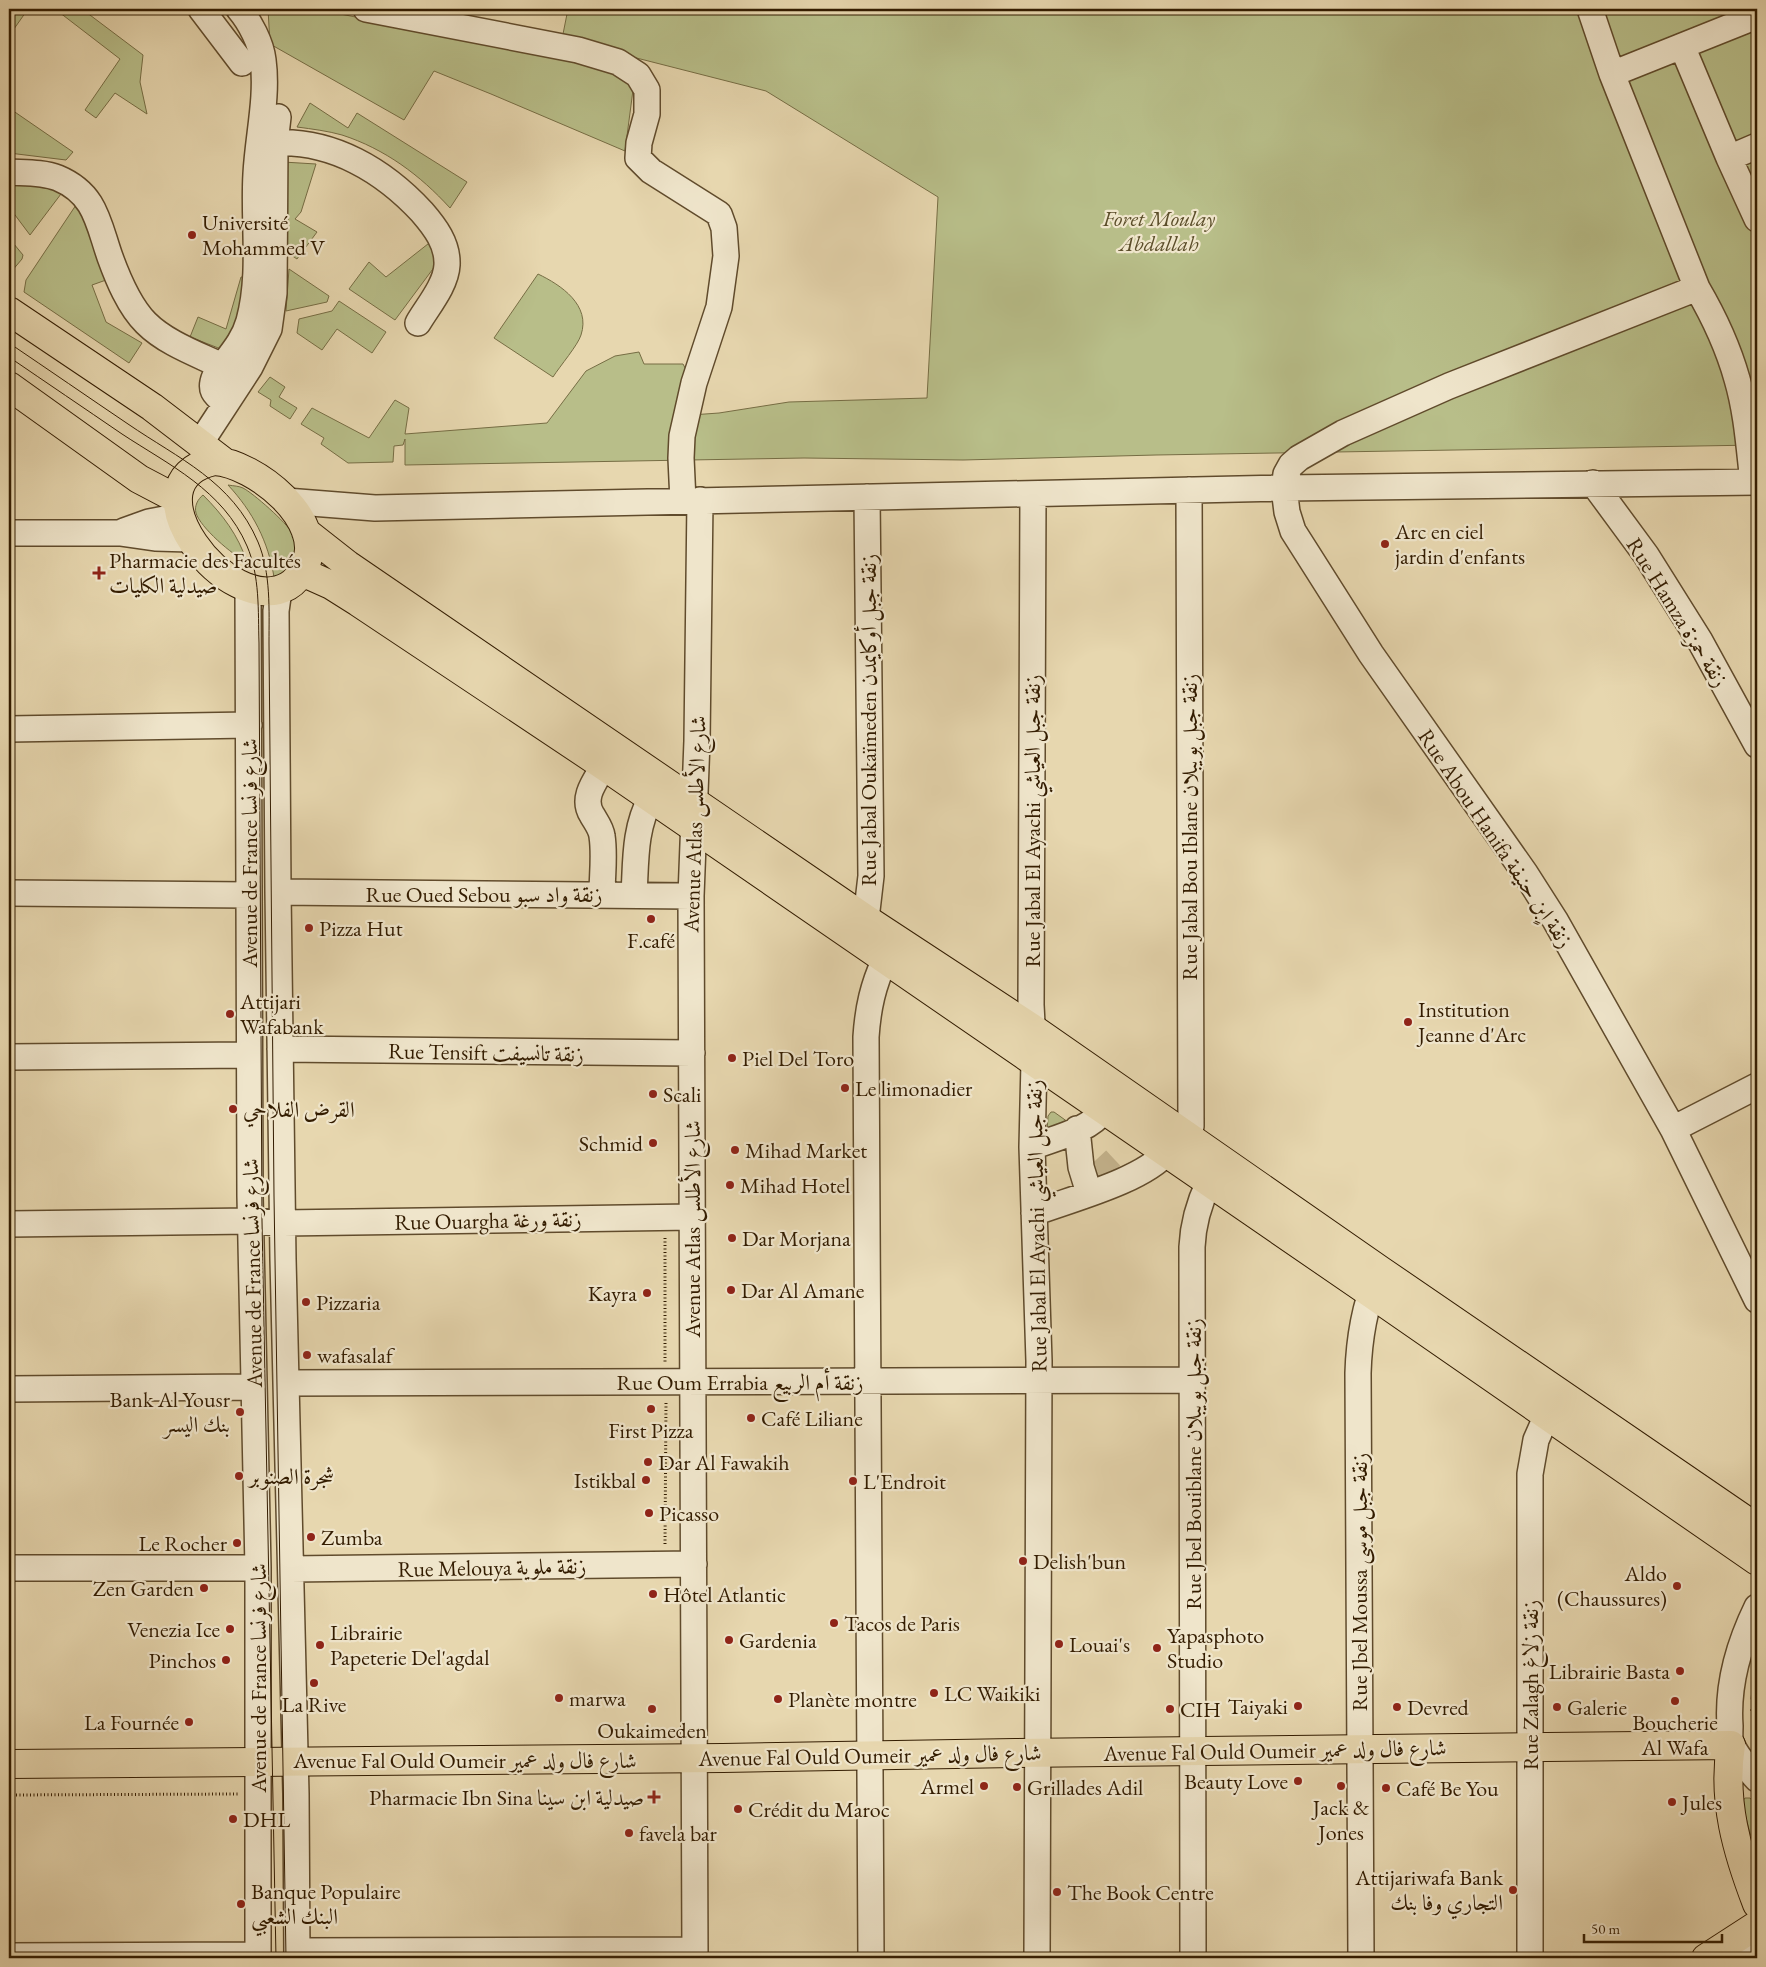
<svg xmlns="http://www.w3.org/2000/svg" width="1766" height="1967" font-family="'EB Garamond',Amiri,serif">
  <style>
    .green { fill: #b8be89; stroke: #766d44 }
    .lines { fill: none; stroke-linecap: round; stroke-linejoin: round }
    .minor-tunnel { stroke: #c3b28c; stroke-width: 25; stroke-dasharray: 25 12; stroke-linecap: butt }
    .minor-casing { stroke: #604b2c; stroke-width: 28 }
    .major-casing { stroke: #331c00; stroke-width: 30 }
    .path { stroke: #331c00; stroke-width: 3; stroke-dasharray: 1 2.5; stroke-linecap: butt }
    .minor { stroke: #efe5cb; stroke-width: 25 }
    .major { stroke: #e7d7af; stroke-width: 28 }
    .tram { stroke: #331c00; stroke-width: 1 }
    .poi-dot { fill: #8f2418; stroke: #efe5cb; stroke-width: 2 }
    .labels { text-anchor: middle; stroke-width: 4.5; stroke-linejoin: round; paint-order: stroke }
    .park-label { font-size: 22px; font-style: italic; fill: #5b4d29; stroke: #efe5cb }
    .poi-label { font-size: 22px; fill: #331c00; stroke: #efe5cb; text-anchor: start }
    .street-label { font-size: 22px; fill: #331c00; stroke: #efe5cb }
  </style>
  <rect width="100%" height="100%" fill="#e7d7af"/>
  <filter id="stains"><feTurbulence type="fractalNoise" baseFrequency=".004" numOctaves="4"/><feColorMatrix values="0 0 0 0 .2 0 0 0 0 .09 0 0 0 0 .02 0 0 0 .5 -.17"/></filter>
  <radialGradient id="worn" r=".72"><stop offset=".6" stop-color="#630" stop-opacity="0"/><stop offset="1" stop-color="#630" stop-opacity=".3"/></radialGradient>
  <path class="green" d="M9,9H28L9,36Z
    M55,9H82L143,55L140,82L147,114L115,93L96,118L85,110L120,59Z
    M268,9H316L567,60L619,72L633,90L625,151L491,94L434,71L404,120L270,44Z
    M568,9H1757V445L1156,455L963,460L804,458L405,465V439L403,445L394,446L393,462L348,463L321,444L324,438L301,424L312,408L369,438L395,400L409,408L405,434L547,423L586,371L615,356L639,352L644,364H683L690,377L691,415L719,413L789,402L927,398L938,197L766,91L562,39Z
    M310,103L348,128L357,113L467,182L450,208C420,175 385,149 342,135C328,131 312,129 297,127Z
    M9,108L73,152L66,160L9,153Z
    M283,162L316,164L301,212L295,219L317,232L297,259L285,251Z
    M9,178L67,186L30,235L9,207Z
    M78,202L123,274L92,285L106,322L142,343L129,363L24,292L26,280Z
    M9,238L23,255L22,259L11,272H9Z
    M433,240L444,254L395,320L349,289L369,262L386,277Z
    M289,269L329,296L327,302L286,311Z
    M538,274C561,285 591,305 581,335C578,345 560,366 553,377L494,338Z
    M241,277L263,280L239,356L190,337L198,317L226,329Z
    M339,301L386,332L372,353L337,329L322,350L297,333L299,319L332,311Z
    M270,377L285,387L279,397L297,408L290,419L270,406L271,400L258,392Z
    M228,485C234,486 239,486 243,488C253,493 287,523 292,533C296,543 296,553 291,562C287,571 283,574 274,577C268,541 253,512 228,485Z
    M203,495C223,515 238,535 247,562C232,555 200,527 196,513C194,506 198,499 203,495Z
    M1051,1112H1054L1068,1122L1047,1133L1048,1116Z
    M1757,1667V1699L1753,1702L1751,1699L1753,1681Z
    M1745,1798H1750L1757,1806V1853L1750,1833L1742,1802Z"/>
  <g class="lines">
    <path class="minor-tunnel" d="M1097,1159L1111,1174"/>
    <defs>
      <path id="minor" d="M201,9L242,63
        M366,9L578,50L618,62L638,75L647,90V114L639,143L638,158L651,171L719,214L724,228L726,256L719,307L694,383L682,436L681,458L683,501
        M1590,9L1612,74L1697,288C1714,317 1728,347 1737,379C1747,413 1749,448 1753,482
        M1682,46L1729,158L1757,219
        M1612,74L1757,16
        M275,143C333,140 384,171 422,212C435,227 448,244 447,265C446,285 428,306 418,323
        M1729,158L1757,146
        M9,172C24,173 43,172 58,178C96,194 98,223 110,257C118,279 129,306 146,323C166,343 197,354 222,366
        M1697,288L1449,386L1343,433L1299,458L1291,465L1286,474L1284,488L1287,512L1293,531L1307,553L1371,654L1525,873L1555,920L1673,1129L1757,1300
        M225,403C214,394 209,390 215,376C227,358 243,343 249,321C262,273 253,223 256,174C258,136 268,97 263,60C261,43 250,22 239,9
        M201,442L250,367L269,329L274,293L275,143L278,117
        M1593,483L1646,555L1700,641L1757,745
        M1033,494L1031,1005L1034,1062L1032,1147L1039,1361L1037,1958
        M286,501L375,508L1284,488L1757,482
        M124,531L149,522L180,516
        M9,533H120L155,538L190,539
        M248,587L250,1196L258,1568V1958
        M279,590L276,611L278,892L283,1259L296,1794L297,1958
        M9,729L249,725
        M278,892L691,896
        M9,893L249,895
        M602,895C602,876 605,855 602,836C601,828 596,822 592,815C581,798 595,781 604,766
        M634,895C636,861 634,829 651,798
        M862,936L866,919L871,876L867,497
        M280,1049L692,1053
        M9,1057L249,1055
        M1077,1129L1081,1167L1089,1193
        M1673,1129L1757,1086
        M1032,1147C1055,1138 1089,1131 1104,1110
        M1184,1155L1191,1126L1189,490
        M1034,1213C1071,1199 1142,1181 1167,1152
        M9,1224L251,1221L283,1223L692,1217
        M287,1383L1193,1380
        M9,1389L254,1387
        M9,1568H258
        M291,1569L694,1564
        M1757,1607C1739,1644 1727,1684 1730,1726C1730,1732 1729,1740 1732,1745C1737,1757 1749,1770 1757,1779
        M297,1951L695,1950
        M9,1956L258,1955
        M695,1958L691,896L697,741L700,500
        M871,1958L866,1037C868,1007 873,986 885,959
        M1193,1958L1192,1247C1193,1223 1199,1203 1209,1182
        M1361,1958L1358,1373C1359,1339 1364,1308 1377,1276
        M1530,1958V1474L1536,1440L1547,1415
        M1751,1958L1754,1927"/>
      <path id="major" d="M9,311L152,407L224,462
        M9,386L139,479L177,499
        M214,461C255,463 327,521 305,566C301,574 295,582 288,586C228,620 122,481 214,461Z
        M306,532L348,565L866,919L1032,1028L1380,1270L1757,1528
        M302,572L331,585L358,602L604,766L1370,1293L1757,1561
        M9,1764L723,1758L1015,1753L1731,1745C1722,1801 1737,1852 1757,1904
        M1706,1958L1757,1925"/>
    </defs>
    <use href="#minor" class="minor-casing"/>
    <use href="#major" class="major-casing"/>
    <path class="path" d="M665,1238V1362
      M665,1544L666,1403
      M1751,1711L1757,1705
      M9,1795L238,1794"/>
    <use href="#minor" class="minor"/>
    <use href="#major" class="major"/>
    <path class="tram" d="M9,343C49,370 88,397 128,424C179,459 232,481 258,542C271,573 269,610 269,643L274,1196L286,1958
      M9,357C47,383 84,408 122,434C169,465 223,490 247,546C260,576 258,611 259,643L262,1221L276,1958"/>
  </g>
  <g class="poi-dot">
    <circle cx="192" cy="235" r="5"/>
    <circle cx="1385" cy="544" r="5"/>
    <path d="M96.5 565.5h5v5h5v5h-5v5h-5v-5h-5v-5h5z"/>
    <circle cx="651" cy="919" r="5"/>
    <circle cx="309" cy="928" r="5"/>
    <circle cx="230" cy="1014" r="5"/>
    <circle cx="1408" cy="1022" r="5"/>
    <circle cx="732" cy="1058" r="5"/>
    <circle cx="845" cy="1088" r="5"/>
    <circle cx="653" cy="1094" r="5"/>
    <circle cx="233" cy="1109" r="5"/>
    <circle cx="653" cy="1143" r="5"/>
    <circle cx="735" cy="1150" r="5"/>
    <circle cx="730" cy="1185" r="5"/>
    <circle cx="732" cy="1238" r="5"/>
    <circle cx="731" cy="1290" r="5"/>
    <circle cx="647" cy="1293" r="5"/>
    <circle cx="306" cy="1302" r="5"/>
    <circle cx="307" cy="1355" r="5"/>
    <circle cx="651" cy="1409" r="5"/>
    <circle cx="240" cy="1412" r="5"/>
    <circle cx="751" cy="1418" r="5"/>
    <circle cx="648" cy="1462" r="5"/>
    <circle cx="239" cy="1476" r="5"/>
    <circle cx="646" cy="1480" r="5"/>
    <circle cx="853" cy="1481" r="5"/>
    <circle cx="649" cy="1513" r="5"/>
    <circle cx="311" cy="1537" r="5"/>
    <circle cx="237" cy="1543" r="5"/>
    <circle cx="1023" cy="1561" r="5"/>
    <circle cx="1677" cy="1586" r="5"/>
    <circle cx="204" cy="1588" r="5"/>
    <circle cx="653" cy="1594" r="5"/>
    <circle cx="834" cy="1623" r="5"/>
    <circle cx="230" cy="1629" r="5"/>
    <circle cx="729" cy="1640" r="5"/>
    <circle cx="1059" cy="1644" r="5"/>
    <circle cx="320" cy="1645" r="5"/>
    <circle cx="1157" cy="1648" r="5"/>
    <circle cx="226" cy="1660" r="5"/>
    <circle cx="1680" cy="1671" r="5"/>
    <circle cx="314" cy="1683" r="5"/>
    <circle cx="934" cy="1693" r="5"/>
    <circle cx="559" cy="1698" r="5"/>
    <circle cx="778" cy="1699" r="5"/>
    <circle cx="1675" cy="1701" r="5"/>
    <circle cx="1298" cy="1706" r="5"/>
    <circle cx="1397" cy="1707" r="5"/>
    <circle cx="1557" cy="1707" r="5"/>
    <circle cx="652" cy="1709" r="5"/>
    <circle cx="1170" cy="1709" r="5"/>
    <circle cx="189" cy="1722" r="5"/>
    <circle cx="1298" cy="1781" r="5"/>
    <circle cx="984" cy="1786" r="5"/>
    <circle cx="1341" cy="1786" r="5"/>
    <circle cx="1017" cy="1787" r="5"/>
    <circle cx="1386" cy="1788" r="5"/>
    <path d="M651.5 1789.5h5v5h5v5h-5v5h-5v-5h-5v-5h5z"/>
    <circle cx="1672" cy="1802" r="5"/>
    <circle cx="738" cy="1809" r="5"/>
    <circle cx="233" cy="1819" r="5"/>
    <circle cx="629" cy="1833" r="5"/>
    <circle cx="1513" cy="1890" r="5"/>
    <circle cx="1057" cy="1892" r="5"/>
    <circle cx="241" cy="1904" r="5"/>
  </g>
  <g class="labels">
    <g class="park-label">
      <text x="1159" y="226">Foret Moulay<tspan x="1159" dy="25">Abdallah</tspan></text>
    </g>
    <g class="poi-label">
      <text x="202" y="230">Université<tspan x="202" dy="25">Mohammed V</tspan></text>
      <text x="1395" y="539">Arc en ciel<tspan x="1395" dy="25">jardin d'enfants</tspan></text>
      <text x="109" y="568">Pharmacie des Facultés<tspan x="109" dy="25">صيدلية الكليات</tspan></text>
      <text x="319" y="936">Pizza Hut</text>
      <text x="651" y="948" text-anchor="middle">F.café</text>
      <text x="240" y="1009">Attijari<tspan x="240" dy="25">Wafabank</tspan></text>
      <text x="1418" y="1017">Institution<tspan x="1418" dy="25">Jeanne d'Arc</tspan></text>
      <text x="742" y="1066">Piel Del Toro</text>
      <text x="855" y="1096">Le limonadier</text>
      <text x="663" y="1102">Scali</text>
      <text x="243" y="1117">القرض الفلاحي</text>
      <text x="643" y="1151" text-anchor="end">Schmid</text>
      <text x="745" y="1158">Mihad Market</text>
      <text x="740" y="1193">Mihad Hotel</text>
      <text x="742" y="1246">Dar Morjana</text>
      <text x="741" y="1298">Dar Al Amane</text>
      <text x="637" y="1301" text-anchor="end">Kayra</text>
      <text x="316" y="1310">Pizzaria</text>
      <text x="317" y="1363">wafasalaf</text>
      <text x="230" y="1407" text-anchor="end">Bank Al Yousr<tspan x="230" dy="25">بنك اليسر</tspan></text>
      <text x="761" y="1426">Café Liliane</text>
      <text x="651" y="1438" text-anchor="middle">First Pizza</text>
      <text x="658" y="1470">Dar Al Fawakih</text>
      <text x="249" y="1484">شجرة الصنوبر</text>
      <text x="636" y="1488" text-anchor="end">Istikbal</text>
      <text x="863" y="1489">L'Endroit</text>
      <text x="659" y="1521">Picasso</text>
      <text x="321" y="1545">Zumba</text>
      <text x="227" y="1551" text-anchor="end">Le Rocher</text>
      <text x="1033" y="1569">Delish'bun</text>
      <text x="1667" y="1581" text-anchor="end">Aldo<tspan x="1667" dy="25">(Chaussures)</tspan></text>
      <text x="194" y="1596" text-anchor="end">Zen Garden</text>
      <text x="663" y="1602">Hôtel Atlantic</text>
      <text x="844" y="1631">Tacos de Paris</text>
      <text x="220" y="1637" text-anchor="end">Venezia Ice</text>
      <text x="330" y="1640">Librairie<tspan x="330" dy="25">Papeterie Del'agdal</tspan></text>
      <text x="1167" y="1643">Yapasphoto<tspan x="1167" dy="25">Studio</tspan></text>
      <text x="739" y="1648">Gardenia</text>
      <text x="1069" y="1652">Louai's</text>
      <text x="216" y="1668" text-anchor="end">Pinchos</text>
      <text x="1670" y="1679" text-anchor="end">Librairie Basta</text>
      <text x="944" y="1701">LC Waikiki</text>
      <text x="569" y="1706">marwa</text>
      <text x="788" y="1707">Planète montre</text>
      <text x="314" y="1712" text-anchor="middle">La Rive</text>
      <text x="1288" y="1714" text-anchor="end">Taiyaki</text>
      <text x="1407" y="1715">Devred</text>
      <text x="1567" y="1715">Galerie</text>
      <text x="1180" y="1717">CIH</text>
      <text x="179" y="1730" text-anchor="end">La Fournée</text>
      <text x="1675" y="1730" text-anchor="middle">Boucherie<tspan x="1675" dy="25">Al Wafa</tspan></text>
      <text x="652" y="1738" text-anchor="middle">Oukaimeden</text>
      <text x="1288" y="1789" text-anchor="end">Beauty Love</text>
      <text x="974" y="1794" text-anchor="end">Armel</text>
      <text x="1027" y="1795">Grillades Adil</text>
      <text x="1396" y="1796">Café Be You</text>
      <text x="644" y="1805" text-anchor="end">Pharmacie Ibn Sina صيدلية ابن سينا</text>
      <text x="1682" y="1810">Jules</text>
      <text x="1341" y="1815" text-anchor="middle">Jack &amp;<tspan x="1341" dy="25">Jones</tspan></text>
      <text x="748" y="1817">Crédit du Maroc</text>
      <text x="243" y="1827">DHL</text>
      <text x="639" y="1841">favela bar</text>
      <text x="1503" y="1885" text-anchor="end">Attijariwafa Bank<tspan x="1503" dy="25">التجاري وفا بنك</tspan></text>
      <text x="251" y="1899">Banque Populaire<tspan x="251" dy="25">البنك الشعبي</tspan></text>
      <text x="1067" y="1900">The Book Centre</text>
    </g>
    <g class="street-label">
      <text transform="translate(1678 612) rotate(58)" y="8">Rue Hamza زنقة حمزة</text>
      <text transform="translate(868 720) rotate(-90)" y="8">Rue Jabal Oukaïmeden زنقة جبل أوكايمدن</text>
      <text transform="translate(1032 821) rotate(-90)" y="8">Rue Jabal El Ayachi زنقة جبل العياشي</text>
      <text transform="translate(694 824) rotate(-88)" y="8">Avenue Atlas شارع الأطلس</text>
      <text transform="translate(1189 827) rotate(-90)" y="8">Rue Jabal Bou Iblane زنقة جبل بويبلان</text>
      <text transform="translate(1496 838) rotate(56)" y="8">Rue Abou Hanifa زنقة اٍبن حنيفة</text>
      <text transform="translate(249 853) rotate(-90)" y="8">Avenue de France شارع فرنسا</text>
      <text x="484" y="902">Rue Oued Sebou زنقة واد سبو</text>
      <text transform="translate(486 1052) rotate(1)" y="8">Rue Tensift زنقة تانسيفت</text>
      <text transform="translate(488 1220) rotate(-1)" y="8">Rue Ouargha زنقة ورغة</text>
      <text transform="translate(1036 1226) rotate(-91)" y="8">Rue Jabal El Ayachi زنقة جبل العياشي</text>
      <text transform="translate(692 1229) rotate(-90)" y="8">Avenue Atlas شارع الأطلس</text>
      <text transform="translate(252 1273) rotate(-91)" y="8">Avenue de France شارع فرنسا</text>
      <text x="740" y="1390">Rue Oum Errabia زنقة أم الربيع</text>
      <text transform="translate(1193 1464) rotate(-90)" y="8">Rue Jbel Bouiblane زنقة جبل بويبلان</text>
      <text transform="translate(492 1567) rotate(-1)" y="8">Rue Melouya زنقة ملوية</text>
      <text transform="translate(1359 1582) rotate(-90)" y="8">Rue Jbel Moussa زنقة جبل موسى</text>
      <text transform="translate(258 1678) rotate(-90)" y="8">Avenue de France شارع فرنسا</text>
      <text transform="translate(1530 1685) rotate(-90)" y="8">Rue Zalagh زنقة زلاغ</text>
      <text transform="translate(1275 1750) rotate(-1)" y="8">Avenue Fal Ould Oumeir شارع فال ولد عمير</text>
      <text transform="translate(870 1755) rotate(-1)" y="8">Avenue Fal Ould Oumeir شارع فال ولد عمير</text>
      <text x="465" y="1768">Avenue Fal Ould Oumeir شارع فال ولد عمير</text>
    </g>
  </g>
  <rect width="1766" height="1967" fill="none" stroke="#e7d7af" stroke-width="30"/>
  <rect x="10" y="10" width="1746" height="1947" fill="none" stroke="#331c00" stroke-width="2.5"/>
  <rect x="15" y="15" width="1736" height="1937" fill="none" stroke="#331c00"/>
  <path d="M1584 1934v8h138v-8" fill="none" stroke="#331c00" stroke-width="2.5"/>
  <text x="1591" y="1934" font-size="15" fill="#331c00" stroke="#efe5cb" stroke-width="4" paint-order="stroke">50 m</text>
  <rect width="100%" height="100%" filter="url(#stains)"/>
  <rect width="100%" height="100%" fill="url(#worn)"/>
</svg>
